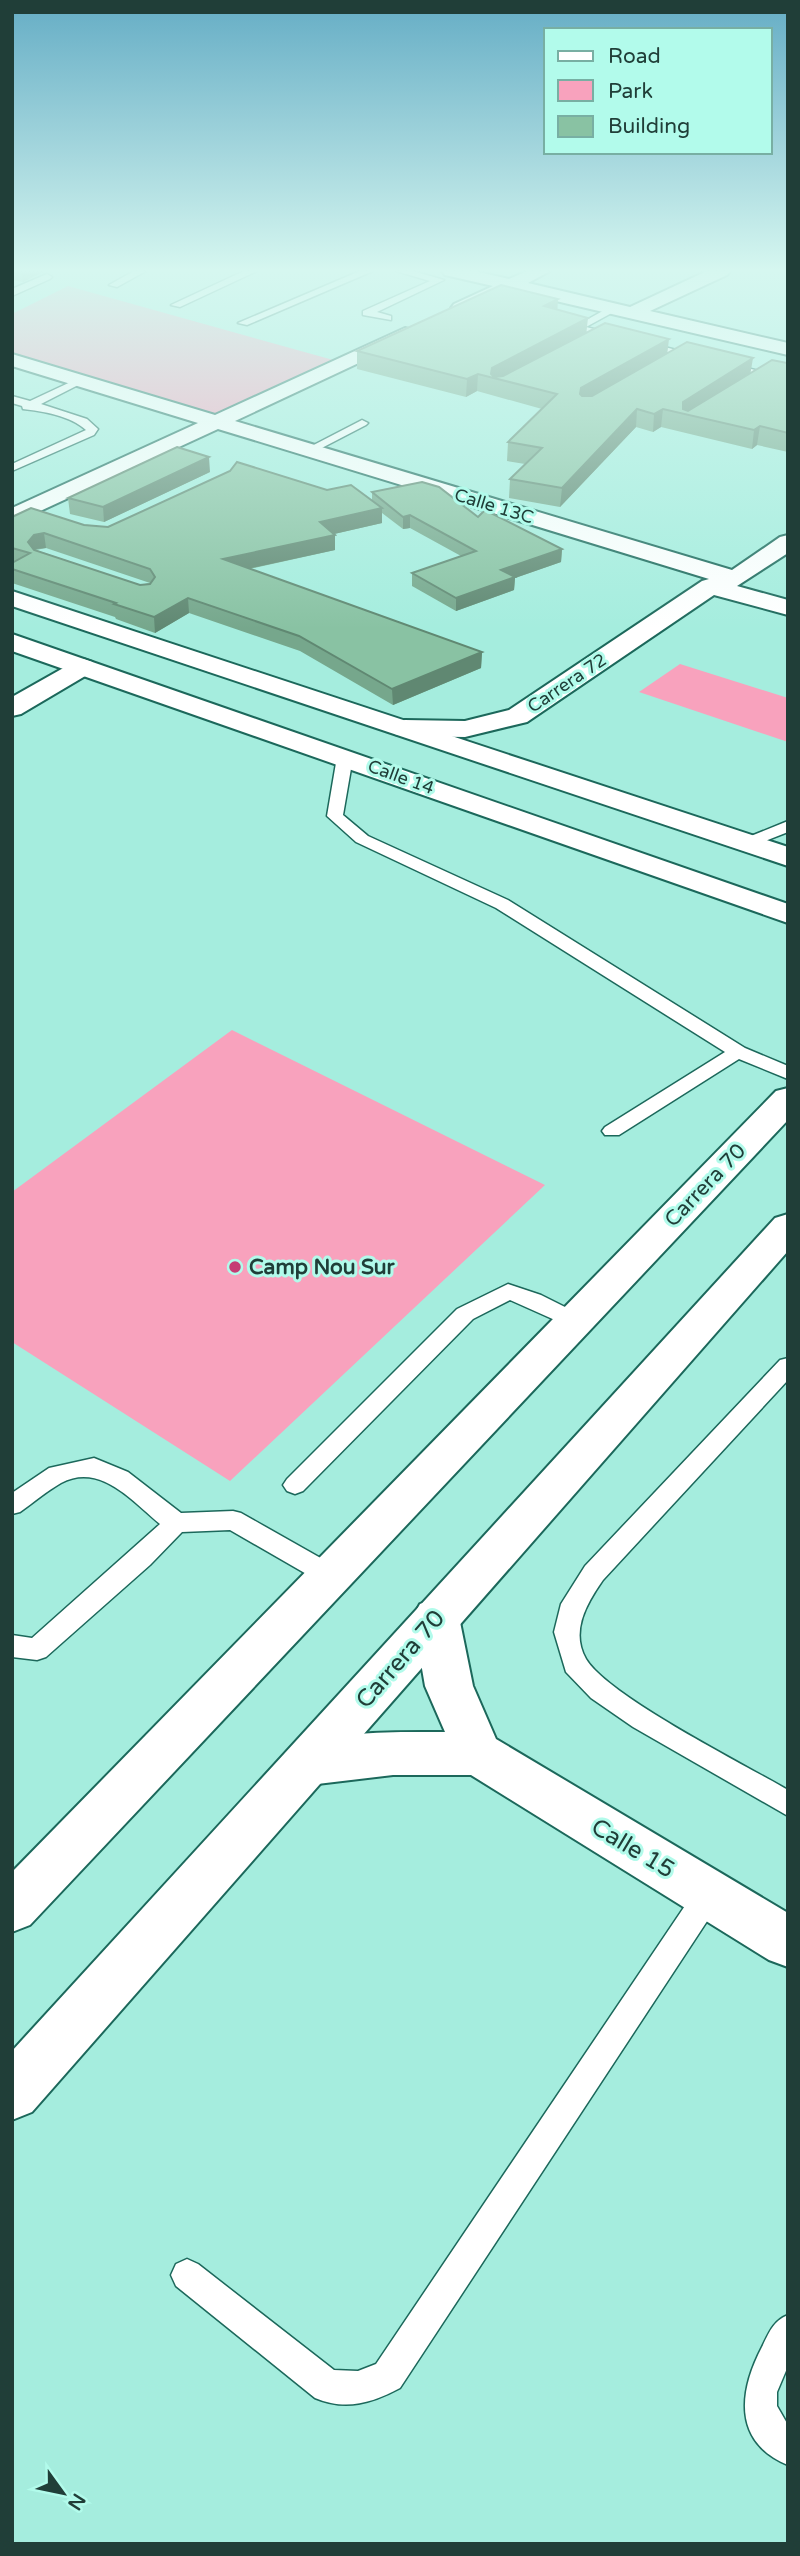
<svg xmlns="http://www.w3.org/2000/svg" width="800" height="2556" font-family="'Varela Round',sans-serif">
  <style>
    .green { fill: #f8a2bd }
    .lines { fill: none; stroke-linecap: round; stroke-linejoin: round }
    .lane-casing { stroke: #1c685b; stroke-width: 3 }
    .street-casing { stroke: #1c685b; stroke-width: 4 }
    .secondary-casing { stroke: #1c685b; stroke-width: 4 }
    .lane { fill: #fff; fill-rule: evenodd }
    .street { fill: #fff; fill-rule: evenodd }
    .secondary { fill: #fff; fill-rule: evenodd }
    .wall { fill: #76a78c; fill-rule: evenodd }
    .shaded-wall { fill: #608872 }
    .building { fill: #89c2a3; stroke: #608872; stroke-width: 2; fill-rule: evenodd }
    .poi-dot { fill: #c63c74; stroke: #b2fbeb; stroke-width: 2.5 }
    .labels { text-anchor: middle; stroke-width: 6; stroke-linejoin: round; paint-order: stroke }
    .far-street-label { font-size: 18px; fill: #203e38; stroke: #b2fbeb }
    .street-label { font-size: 21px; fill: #203e38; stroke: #b2fbeb }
    .poi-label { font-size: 21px; font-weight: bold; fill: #203e38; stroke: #b2fbeb; text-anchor: start }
    .near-street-label { font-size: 24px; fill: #203e38; stroke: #b2fbeb }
  </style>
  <rect width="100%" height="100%" fill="#a5edde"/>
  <path class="green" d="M68,286L344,363L217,422L12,360V314Z
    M680,664L788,698V742L639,692Z
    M232,1030L545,1185L230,1481L12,1342V1192Z"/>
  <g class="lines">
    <defs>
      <path id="lane" d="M134,271H146L117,287L109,285Z
        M244,271H257L180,307L171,305Z
        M360,271H373L247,325L238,323Z
        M396,271H413L444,280L377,312L391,316V320L363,315V311L430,281Z
        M47,274L52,277L50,279L12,296V289Z
        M610,307L619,309L586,327L771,374L754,384L749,381L757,375L572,328Z
        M77,379L86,381L41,404L87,419L98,429L94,435L12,471V464L86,430C71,416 42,411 23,409L22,406L12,403V396L30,401Z
        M362,420L368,423L366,425L314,452L304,450Z
        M345,752L353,757L343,815L368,836L508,900L745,1048L788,1066V1079L739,1059L619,1135H605L602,1131L605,1127L725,1052L496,908L356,842L327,816L337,757Z
        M788,821V832L747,848L739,843L741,840Z
        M508,1284L541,1295L583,1316L586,1321L583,1326L575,1329L510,1300L473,1319L303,1491L295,1494L287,1491L283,1485L287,1479L457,1309Z
        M788,1358V1380L603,1580C587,1603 570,1631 586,1659C608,1696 745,1765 788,1790V1816L633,1727L591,1698L566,1672L554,1632L561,1604L585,1566L780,1360Z
        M94,1458L128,1472L181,1513L233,1511L241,1513L340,1569L343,1576L340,1583L331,1586L322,1583L230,1530L182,1532L150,1565L46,1657L37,1660L12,1657V1635L32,1638L160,1524C132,1501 100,1462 61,1483C47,1491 34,1502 20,1512L12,1514V1493L49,1468Z
        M709,1881L719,1885L723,1894L719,1903L400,2388C372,2403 346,2411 315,2398L176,2286L171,2275L176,2264L187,2259L198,2264L334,2370L358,2371L376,2364L699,1885Z
        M788,2315V2366L777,2392V2406L788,2425V2465C732,2442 739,2391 762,2347C769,2333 773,2321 788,2315Z"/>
      <path id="street" d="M442,271H474L509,279L527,271H550L528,283L630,307L707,271H730L727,275L650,311L788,343V355L513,291L460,313L451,308L454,304L493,286L445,275Z
        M405,328L412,330L414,334L412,338L235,421L732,570L780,537L788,535V553L737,586L788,600V615L714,595L527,722L465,737L405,736L395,734L391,728L395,722L405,720L465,721L509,710L702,581L709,579L218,429L12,524V508L198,423L12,366V354L215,415Z
        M83,659L92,662L96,667L92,672L21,714L12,716V697L74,662Z
        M436,1598L452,1604L459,1617L473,1686L496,1739L788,1913V1967L769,1960L471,1775H393L309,1785L292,1778L285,1763L292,1748C339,1730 395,1732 445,1732L425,1686L413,1617L420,1604Z"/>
      <path id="secondary" d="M12,591L788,847V866L12,606Z
        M12,634L788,904V923L12,651Z
        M788,1088V1120L30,1925L12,1932V1872L776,1091Z
        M788,1214V1251L32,2112L12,2120V2051L775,1218Z"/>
    </defs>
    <use href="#lane" class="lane-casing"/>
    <use href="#street" class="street-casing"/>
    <use href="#secondary" class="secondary-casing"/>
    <use href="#lane" class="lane"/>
    <use href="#street" class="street"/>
    <use href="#secondary" class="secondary"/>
  </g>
  <path class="wall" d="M12,271H45L23,282L12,280Z
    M558,310L587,332L667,354L751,373L788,363V452L757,445L752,449L661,427L653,432L636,427L560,507L509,498L510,479L525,464L507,461L508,442L542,409L477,391L466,397L357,369V351Z
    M210,472L104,522L70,514L68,498Z
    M327,490L372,501V492L478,517L562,549L561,562L515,578L514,590L456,611L412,586V573L461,556L410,528L403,529L382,513V523L334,534L335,550L249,569L482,652L481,668L393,705L300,651L189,613L155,633L116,619L115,617L12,583V517L108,527ZM46,548L150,583L140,585L36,550Z"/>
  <path class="shaded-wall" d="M21,271H45L23,282Z
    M558,299L557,316L544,306Z
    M588,318L586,336L503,380L491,377L492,368Z
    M669,339L667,356L580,406V394L581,388Z
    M753,358L750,376L689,415L682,413L683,402Z
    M478,374L477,391L466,397L467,379Z
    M637,409L636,427L560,507L562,488Z
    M663,409L661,427L653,432L654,414Z
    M760,426L757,445L752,449L754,430Z
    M209,457L210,472L104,522L103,507Z
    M382,508V523L321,537L320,522Z
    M410,515V528L403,529V517Z
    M44,533L46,548L36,549L30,557L28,542L34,535Z
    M335,535V550L224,574L223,559Z
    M562,549L561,562L515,578L514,590L456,611V598L501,570Z
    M188,598L189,613L155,633L154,617Z
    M482,652L481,668L393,705L392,689Z"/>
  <path class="building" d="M501,285L558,299L544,306L588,318L492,368L491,374L494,377L503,376L605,323L669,339L581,388L580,394L582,396H592L687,342L753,358L683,402V409L688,411L772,360L787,363H788V433L760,426L754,430L663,409L654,414L637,409L562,488L510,479L542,448L508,442L557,394L478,374L467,379L357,351Z
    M177,447L209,457L103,507L68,498Z
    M237,462L327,490L351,485L382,508L320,522L335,535L223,559L482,652L392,689L299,636L188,598L154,617L114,604L116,603L12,569V563L30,553L12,548V517L31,508L84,525L108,527L230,471ZM44,533L150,569L155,577L150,584L140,585L34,550L28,542L34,535Z
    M422,482L439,487L478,517L485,510L562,549L501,570L515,577L456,598L412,573L476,551L410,515L403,517L372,492Z"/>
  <linearGradient id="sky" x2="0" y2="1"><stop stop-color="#65adc5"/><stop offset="0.43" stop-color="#d6f7f0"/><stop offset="1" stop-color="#d6f7f0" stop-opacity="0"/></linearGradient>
  <rect width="800" height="629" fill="url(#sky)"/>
  <circle class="poi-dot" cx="235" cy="1267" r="7"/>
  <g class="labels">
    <g class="far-street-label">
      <text transform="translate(494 506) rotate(17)" y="6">Calle 13C</text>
      <text transform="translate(567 683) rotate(-34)" y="6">Carrera 72</text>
      <text transform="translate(401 777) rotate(20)" y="6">Calle 14</text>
    </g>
    <g class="street-label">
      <text transform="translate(705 1185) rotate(-46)" y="7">Carrera 70</text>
    </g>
    <g class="poi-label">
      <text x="249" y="1274">Camp Nou Sur</text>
    </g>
    <g class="near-street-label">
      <text transform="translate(400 1659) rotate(-49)" y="8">Carrera 70</text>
      <text transform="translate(633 1848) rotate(31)" y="8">Calle 15</text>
    </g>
  </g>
  <rect width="800" height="2556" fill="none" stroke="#203e38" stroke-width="28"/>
  <rect x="544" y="28" width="228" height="126" fill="#b2fbeb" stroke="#78afa3" stroke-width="2"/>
  <rect x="558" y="51" width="35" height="10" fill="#ffffff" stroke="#78afa3" stroke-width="2"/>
  <text x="608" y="63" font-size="21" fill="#203e38">Road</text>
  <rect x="558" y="80" width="35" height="21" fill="#f8a2bd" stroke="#78afa3" stroke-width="2"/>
  <text x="608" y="98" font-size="21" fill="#203e38">Park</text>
  <rect x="558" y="116" width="35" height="21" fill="#89c2a3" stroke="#78afa3" stroke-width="2"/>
  <text x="608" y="133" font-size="21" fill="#203e38">Building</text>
  <g transform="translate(63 2493) rotate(123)" stroke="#b2fbeb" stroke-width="5" paint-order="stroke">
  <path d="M0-5L12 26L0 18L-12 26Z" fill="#203e38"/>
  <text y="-10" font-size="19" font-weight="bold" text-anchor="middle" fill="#203e38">N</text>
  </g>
</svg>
